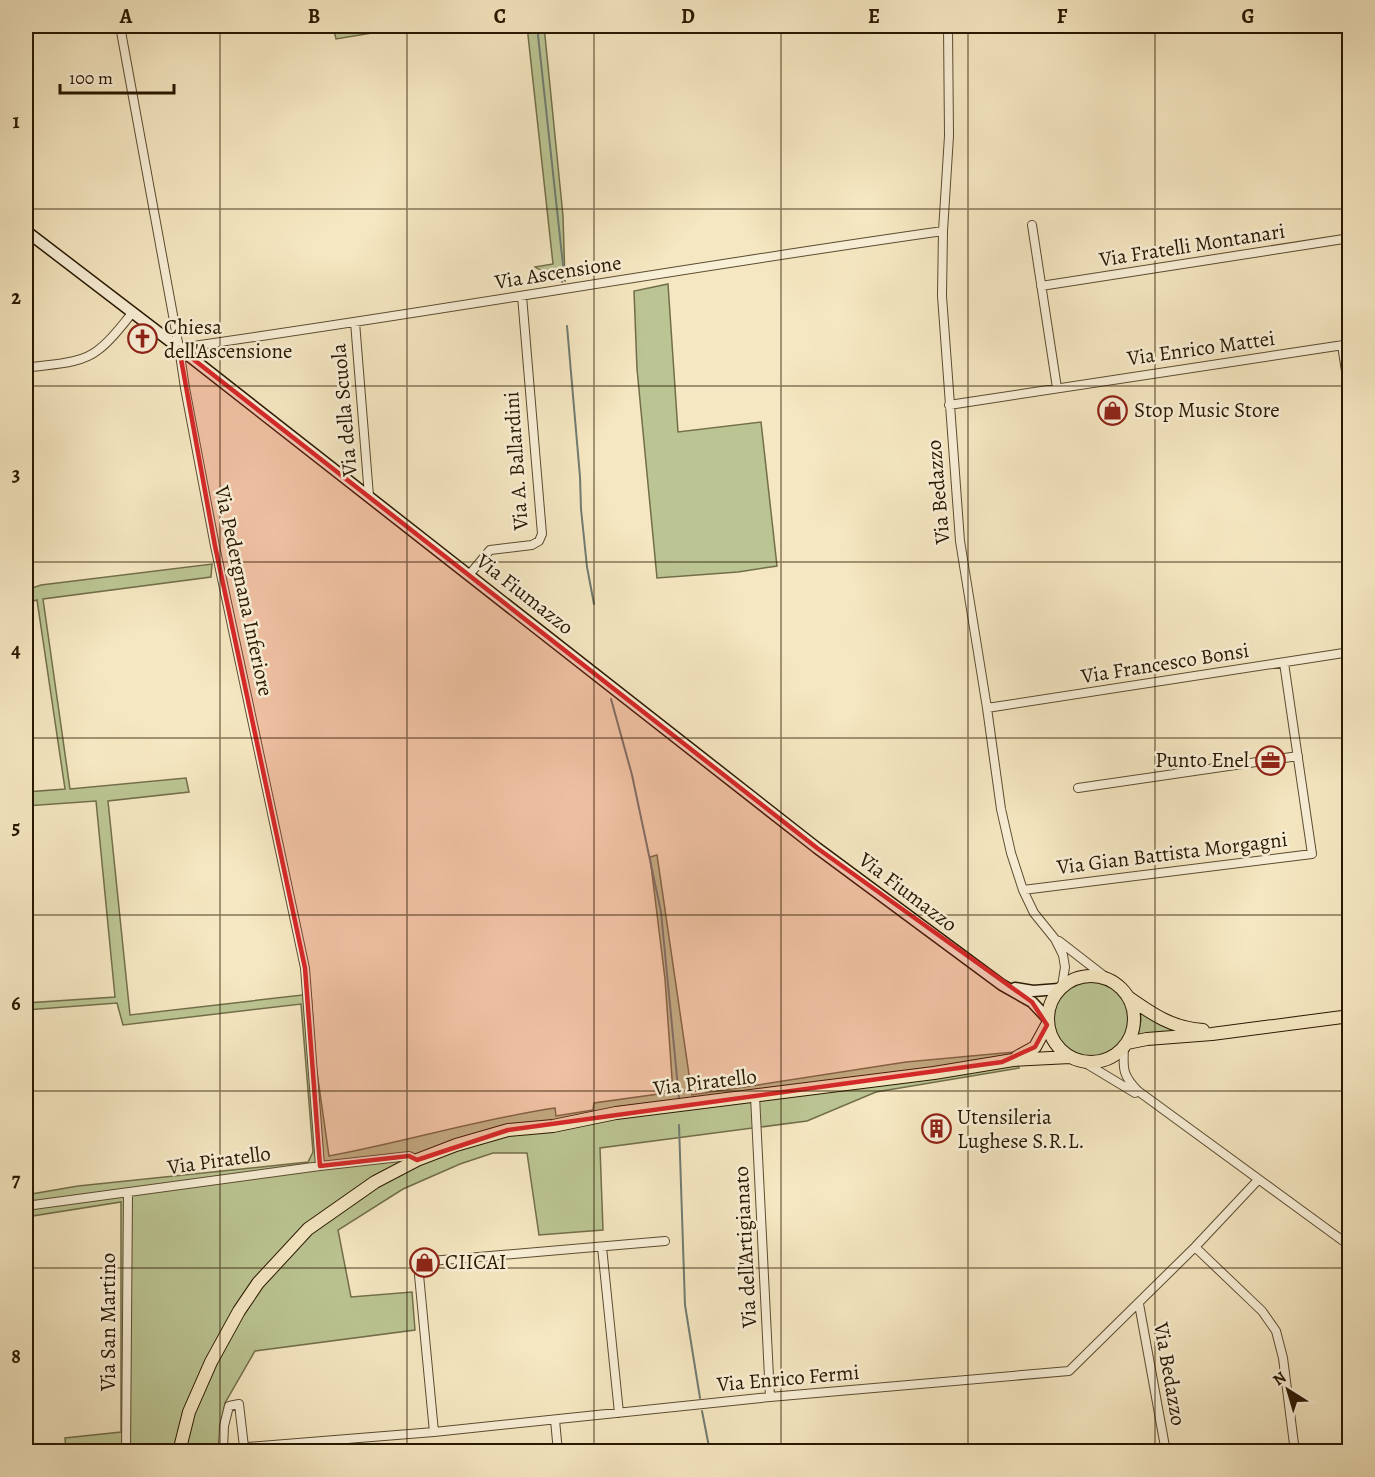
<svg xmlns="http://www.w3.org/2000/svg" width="1375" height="1477" font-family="Alegreya,serif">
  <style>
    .green { fill: #bbc593; stroke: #726e4a; stroke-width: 1.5 }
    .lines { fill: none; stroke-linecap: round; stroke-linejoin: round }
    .stream { stroke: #707c71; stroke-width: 2 }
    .street-casing { stroke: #5c4c30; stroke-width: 10 }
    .secondary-casing { stroke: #291800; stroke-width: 13 }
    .primary-casing { stroke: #291800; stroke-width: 14 }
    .street { stroke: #f8efd7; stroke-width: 8 }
    .secondary { stroke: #f8efd7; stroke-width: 10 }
    .primary { stroke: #f5e7c1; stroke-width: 12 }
    .marked { fill: #d62828; fill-opacity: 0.2; stroke: #d62828; stroke-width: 4.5; stroke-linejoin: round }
    .grid { fill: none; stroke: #291800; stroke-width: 1.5; stroke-opacity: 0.55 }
    .labels { text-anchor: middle; stroke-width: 5; stroke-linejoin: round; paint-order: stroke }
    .street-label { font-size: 21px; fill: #291800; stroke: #f8efd7 }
    .poi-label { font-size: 21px; fill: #291800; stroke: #f8efd7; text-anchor: start }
    .neatline { fill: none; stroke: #291800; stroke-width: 2 }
    .grid-label { font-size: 20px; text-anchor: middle; font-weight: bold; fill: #291800 }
  </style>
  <rect width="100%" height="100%" fill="#f5e7c1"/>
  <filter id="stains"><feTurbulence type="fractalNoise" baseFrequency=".00333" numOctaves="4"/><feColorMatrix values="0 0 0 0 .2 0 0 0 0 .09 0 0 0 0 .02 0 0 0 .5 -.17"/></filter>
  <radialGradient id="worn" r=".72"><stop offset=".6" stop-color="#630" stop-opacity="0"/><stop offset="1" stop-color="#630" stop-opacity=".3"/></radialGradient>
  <path class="green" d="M370,26H436L372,33L336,39L334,31Z
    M527,26H544L563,216L565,281C559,277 538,270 535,267L553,264Z
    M668,284L678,432L761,422L777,566L738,572L657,578L637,369L634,291Z
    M212,564L211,577L43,599L70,789L186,778L189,792L108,801L130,1015L311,994L316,1065L329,1156C405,1142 479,1119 555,1108L556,1116L593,1110L594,1103L673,1092L665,979L650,857L657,855L692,1095L906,1062L1014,1052L1019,1068L876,1092L807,1121L600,1148L603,1230L539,1235L527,1153H493L460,1164L403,1189L338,1230L351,1297L412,1292L415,1330L255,1351L225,1403L218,1451H66L65,1438L121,1432V1202L26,1217V1195L78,1186L308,1162L313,1152L301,1004L123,1025L117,1003L26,1010V1003L115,997L96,801L26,806V792L65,789L37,600L26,603V590L41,585Z
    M1053 1019a38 38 0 1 1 76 0a38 38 0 1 1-76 0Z
    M1140,1009L1183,1032L1138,1036L1141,1020Z"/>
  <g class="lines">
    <path class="stream" d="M537,26L564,274L562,282
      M567,326L580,477L581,509L587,567L594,604
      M611,699L632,775L661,912L679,1098
      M679,1125L685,1305L700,1398
      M702,1411L710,1452"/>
    <defs>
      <path id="street" d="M120,26L179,348L185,388L215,546L305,968L320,1166
        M948,26L949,136L943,231L942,296L960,541L987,708L1001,809L1011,853L1023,890L1034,913L1055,939L1063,955L1065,967L1062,986
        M1032,225L1057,388
        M1041,286L1350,238
        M355,322L369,496
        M1342,345L1350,397
        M179,348C434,312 688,267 943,231
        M26,368C48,364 80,365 98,350C112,340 122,325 133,312
        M949,405L1350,344
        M469,575L490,550L532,545L539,541L542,534L522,296
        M987,708L1350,652
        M1078,788L1298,756
        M1023,890L1312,854L1284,663
        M1059,941L1108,979
        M1124,1047C1123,1068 1122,1075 1138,1091L1350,1246
        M1082,1061L1135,1093
        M755,1096L770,1397
        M26,1206L320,1166L409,1156L417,1160
        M602,1247L619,1413
        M1195,1247L1262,1311L1276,1331L1283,1358L1295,1452
        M1139,1304L1166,1452
        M555,1420L558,1452
        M434,1432L419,1275L423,1264L431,1261L665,1241
        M244,1447L239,1404L229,1406L224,1426L223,1449L434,1432L770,1397L1069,1371L1195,1247L1258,1180
        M126,1452L128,1193"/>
      <path id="secondary" d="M26,231L179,348L817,848L1002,985L1032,1002L1047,1018
        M1015,988L1033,991L1059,989"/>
      <path id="primary" d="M1048 1019a43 43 0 1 1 86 0a43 43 0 1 1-86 0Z
        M1128,997C1152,1014 1172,1028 1203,1030
        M1127,1043L1147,1039L1212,1034L1350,1016
        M1017,1057L1035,1047L1047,1025
        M179,1452L189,1412L211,1362L239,1311L258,1283L308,1229L375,1182L417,1160L456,1145L508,1130L553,1126L616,1113L934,1073L1013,1060L1070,1057"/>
    </defs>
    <use href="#street" class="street-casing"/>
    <use href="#secondary" class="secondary-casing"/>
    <use href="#primary" class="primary-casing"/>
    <use href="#street" class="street"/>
    <use href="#secondary" class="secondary"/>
    <use href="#primary" class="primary"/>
  </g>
  <path class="marked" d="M179,348L817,848L1032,1002L1047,1025L1035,1047L1002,1062L508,1130L417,1160L409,1156L320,1166L305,968L215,546Z"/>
  <path class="grid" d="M220,26V1452M407,26V1452M594,26V1452M781,26V1452M968,26V1452M1155,26V1452M26,209H1350M26,386H1350M26,562H1350M26,738H1350M26,915H1350M26,1091H1350M26,1268H1350"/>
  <defs>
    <symbol id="church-ring" viewBox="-11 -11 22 22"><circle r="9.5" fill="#f8efd7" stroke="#8f2418" stroke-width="1.5"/><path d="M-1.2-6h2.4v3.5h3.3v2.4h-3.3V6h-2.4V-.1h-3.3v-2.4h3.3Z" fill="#8f2418"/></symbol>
    <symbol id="shop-ring" viewBox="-11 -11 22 22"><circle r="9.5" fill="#f8efd7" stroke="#8f2418" stroke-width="1.5"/><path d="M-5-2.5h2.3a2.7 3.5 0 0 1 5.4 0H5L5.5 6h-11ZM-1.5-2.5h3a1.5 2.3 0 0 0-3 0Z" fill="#8f2418"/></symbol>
    <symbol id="office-ring" viewBox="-11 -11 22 22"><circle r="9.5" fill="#f8efd7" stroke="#8f2418" stroke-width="1.5"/><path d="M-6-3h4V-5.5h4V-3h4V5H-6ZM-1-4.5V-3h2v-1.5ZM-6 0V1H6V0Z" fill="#8f2418"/></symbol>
    <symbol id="building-ring" viewBox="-11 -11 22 22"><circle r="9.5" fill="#f8efd7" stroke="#8f2418" stroke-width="1.5"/><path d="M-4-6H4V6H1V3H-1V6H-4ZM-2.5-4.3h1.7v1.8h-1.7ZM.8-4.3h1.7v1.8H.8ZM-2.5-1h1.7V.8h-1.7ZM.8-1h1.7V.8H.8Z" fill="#8f2418"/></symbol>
  </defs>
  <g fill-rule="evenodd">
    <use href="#church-ring" x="126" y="322" width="33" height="33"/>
    <use href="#shop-ring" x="1096" y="394" width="33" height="33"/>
    <use href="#office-ring" x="1254" y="744" width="33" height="33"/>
    <use href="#building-ring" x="920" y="1112" width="33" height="33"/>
    <use href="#shop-ring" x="408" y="1246" width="33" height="33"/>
  </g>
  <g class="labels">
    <g class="street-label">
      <text transform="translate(1192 245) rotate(-9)" y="7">Via Fratelli Montanari</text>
      <text transform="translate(558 272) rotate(-9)" y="7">Via Ascensione</text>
      <text transform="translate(1201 348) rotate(-8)" y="7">Via Enrico Mattei</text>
      <text transform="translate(344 410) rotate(-95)" y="7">Via della Scuola</text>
      <text transform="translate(516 461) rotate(-94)" y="7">Via A. Ballardini</text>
      <text transform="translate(938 492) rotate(-95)" y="7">Via Bedazzo</text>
      <text transform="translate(244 591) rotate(78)" y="7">Via Pedergnana Inferiore</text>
      <text transform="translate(525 594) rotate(38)" y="7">Via Fiumazzo</text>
      <text transform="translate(1165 663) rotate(-9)" y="7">Via Francesco Bonsi</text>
      <text transform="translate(1172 853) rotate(-7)" y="7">Via Gian Battista Morgagni</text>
      <text transform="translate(908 892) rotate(37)" y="7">Via Fiumazzo</text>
      <text transform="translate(705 1082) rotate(-7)" y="7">Via Piratello</text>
      <text transform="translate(219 1160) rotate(-8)" y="7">Via Piratello</text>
      <text transform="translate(745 1247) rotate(-93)" y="7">Via dell'Artigianato</text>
      <text transform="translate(108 1322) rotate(-90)" y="7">Via San Martino</text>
      <text transform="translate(1170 1374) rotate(80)" y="7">Via Bedazzo</text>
      <text transform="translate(788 1378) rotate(-5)" y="7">Via Enrico Fermi</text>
    </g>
    <g class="poi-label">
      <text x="164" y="334">Chiesa<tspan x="164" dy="24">dell'Ascensione</tspan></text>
      <text x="1134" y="417">Stop Music Store</text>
      <text x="1249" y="767" text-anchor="end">Punto Enel</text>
      <text x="957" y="1124">Utensileria<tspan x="957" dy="24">Lughese S.R.L.</tspan></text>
      <text x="445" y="1269">CIICAI</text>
    </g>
  </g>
  <rect width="1375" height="1477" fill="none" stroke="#f5e7c1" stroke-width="66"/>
  <g transform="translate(1288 1390) rotate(323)" stroke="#f8efd7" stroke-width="4.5" paint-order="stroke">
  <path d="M0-4.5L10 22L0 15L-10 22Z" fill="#291800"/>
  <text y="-9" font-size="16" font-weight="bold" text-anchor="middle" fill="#291800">N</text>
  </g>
  <path d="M60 84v9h114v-9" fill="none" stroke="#291800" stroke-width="3"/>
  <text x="69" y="84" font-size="18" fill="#291800" stroke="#f8efd7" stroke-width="4.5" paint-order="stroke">100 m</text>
  <rect x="33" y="33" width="1309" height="1411" class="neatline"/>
  <g class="grid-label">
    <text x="126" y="23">A</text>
    <text x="314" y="23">B</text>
    <text x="500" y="23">C</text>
    <text x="688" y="23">D</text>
    <text x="874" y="23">E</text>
    <text x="1062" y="23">F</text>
    <text x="1248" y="23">G</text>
    <text x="16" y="128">1</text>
    <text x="16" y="304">2</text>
    <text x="16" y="481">3</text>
    <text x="16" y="657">4</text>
    <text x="16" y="834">5</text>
    <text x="16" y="1010">6</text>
    <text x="16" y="1186">7</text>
    <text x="16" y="1363">8</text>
  </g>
  <rect width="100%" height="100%" filter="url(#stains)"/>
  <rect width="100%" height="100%" fill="url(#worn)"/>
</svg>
